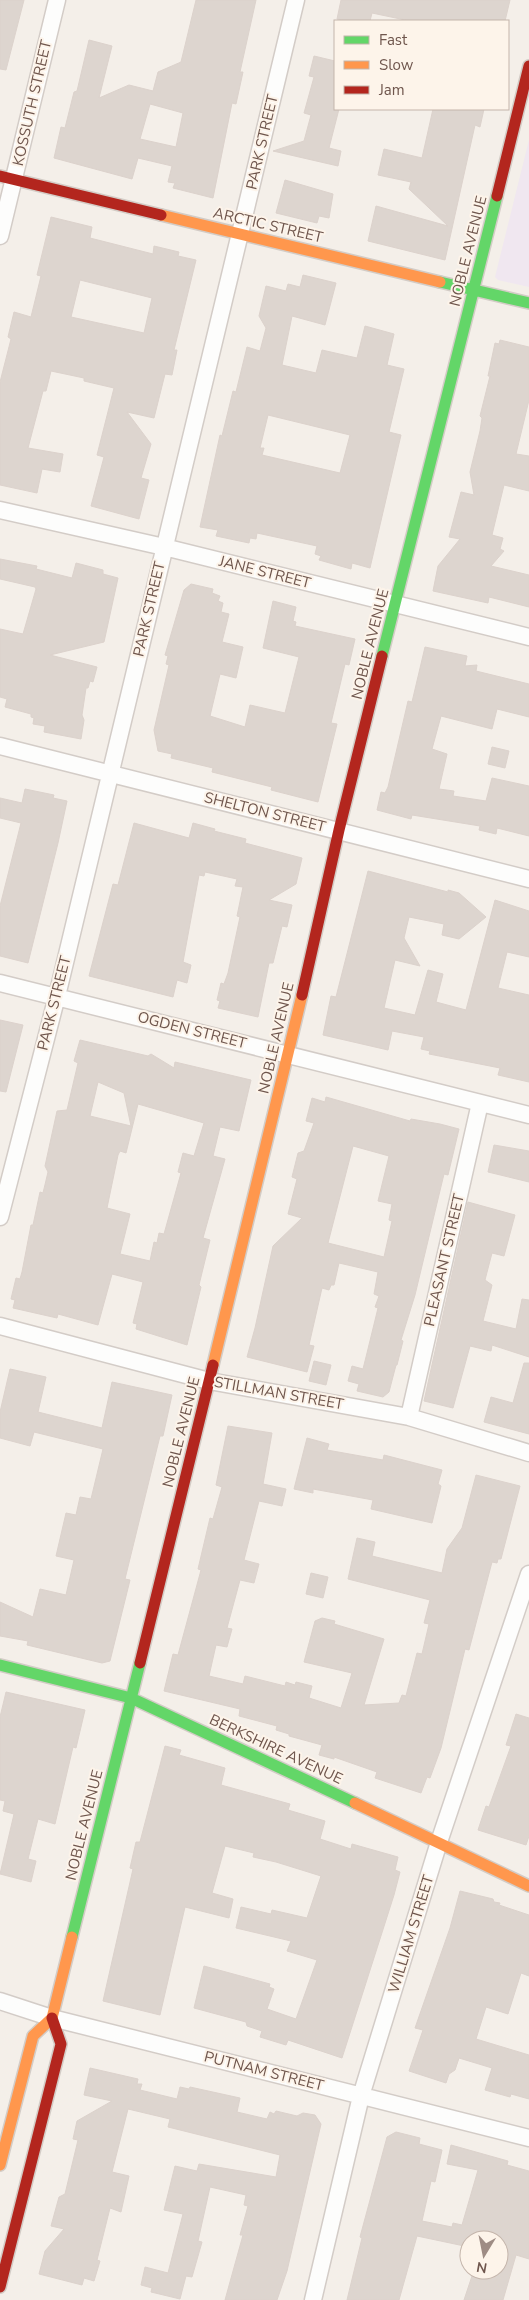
<svg xmlns="http://www.w3.org/2000/svg" width="529" height="2300" font-family="'Nunito Sans',sans-serif">
  <style>
    .education { fill: #f0e7f0 }
    .building { fill: #ddd5cf; stroke: #dcd2cc; fill-rule: evenodd }
    .lines { fill: none; stroke-linecap: round; stroke-linejoin: round }
    .street-casing { stroke: #d3ccc7; stroke-width: 19 }
    .fast-casing { stroke: #d3ccc6; stroke-width: 14 }
    .slow-casing { stroke: #d3ccc6; stroke-width: 14 }
    .jam-casing { stroke: #d3ccc6; stroke-width: 14 }
    .street { stroke: #fdfdfc; stroke-width: 16 }
    .fast { stroke: #63d668; stroke-width: 11 }
    .slow { stroke: #ff974d; stroke-width: 11 }
    .jam { stroke: #b3261e; stroke-width: 11 }
    .labels { text-anchor: middle; stroke-width: 4; stroke-linejoin: round; paint-order: stroke }
    .street-label { font-size: 15px; fill: #6f564d; stroke: #fdf4ea }
  </style>
  <rect width="100%" height="100%" fill="#f4efe9"/>
  <path class="education" d="M529,140V287L498,280L495,277Z"/>
  <path class="building" d="M0,0H24L6,70L0,69Z
    M196,0H256L240,72H243L236,104L232,103L213,198L173,188L175,183L168,182L172,166L138,158L132,179L54,158L61,127L65,128L74,92L77,91L89,40L112,46L99,98L129,85L153,91L158,72L181,62ZM150,104L183,113L176,147L140,139Z
    M341,0H510L505,21H410L372,13L370,21H348L337,19Z
    M314,56L335,61V109H339L329,148L341,151L338,166L273,151L304,141L311,115L304,113L314,77L309,76Z
    M433,109H484L480,127L475,125L445,260L368,241L376,206L448,226L409,189L411,182L378,175L384,149L422,158Z
    M285,180L333,194L329,218L319,216L317,223L276,213Z
    M51,217L92,227L90,238L153,254L154,246L179,252L178,256L196,260L174,350H177L172,375L165,374L154,418L127,412L151,444L141,478L149,480L139,519L91,506L104,457L97,455L114,388L84,381V378L51,371L46,391H43L28,448L63,454L60,472L42,469L37,493L0,485V382L11,339L8,337L14,312L31,317L41,276L37,275ZM80,280L152,298L144,333L71,317Z
    M303,275L336,283L325,325L292,316L282,365L316,373L322,350L357,358L365,326L394,334L387,365L404,369L389,432L401,435L370,568L352,563L351,569L319,560L321,556L315,554L317,546L257,533L256,539L250,538L249,543L216,536L218,530L200,527L220,435L222,436L233,391L236,392L247,347L260,351L266,328L259,316L266,286L286,291L288,284L300,287ZM268,415L350,435L340,473L262,455L264,448H260Z
    M500,340L529,347V400L516,454L529,456V491L504,485L492,535L503,538L500,549L504,551L491,566L529,575V607L489,597L488,603L433,591L438,566L460,539L449,537L461,492L474,495L470,472L480,431L482,418L480,416L490,376H488L495,343L499,344Z
    M0,559L37,566L36,569L72,578L76,563L103,570V574L118,578L104,642L50,655L97,667L93,682L90,681L88,688H86L82,715L84,720L81,739L44,732L45,726L33,724L34,718L31,717V714L5,707L7,699L0,697V629L23,634L36,589L35,587L0,579Z
    M191,584L213,589L212,593L220,596L218,601L223,603L221,612L229,614L222,642L243,647L236,678L220,674L210,716L245,727L250,705L285,713L299,657L263,648L273,601L296,607L293,621L296,622L295,626L355,639L349,665L345,664L331,723L337,724L318,802L271,790L272,787L212,772L213,768L171,758L172,754L158,751L154,730L169,665L166,664L168,656L165,655L184,590Z
    M425,647L467,656L465,666L477,665L476,671L529,684V717L497,709L492,729L441,716L432,749L447,754L439,789L454,791L453,796L486,801L492,778L529,786V836L497,828L496,834L479,830L480,826L412,815L411,819L377,810L381,792L385,793L388,787L408,701L412,702Z
    M492,747L509,751L505,768L488,764Z
    M25,789L54,795L53,798L67,801L58,843L28,963L0,956V906L21,823L0,818V798L22,803Z
    M134,823L189,838L193,823L215,829L214,831L246,839L245,843L302,858L296,884L269,900L292,905L287,927L282,926L273,963H269L258,1017L218,1008L220,1001L217,1000L221,983L224,984L228,973L240,917L237,916L243,887L235,886L237,879L205,872L204,876L199,875L183,962L191,965L187,983L177,980L173,997L89,976L113,884L118,885Z
    M368,871L448,892V890L459,893L486,917L459,939L442,935L444,924L409,917L404,938L420,966L395,960L384,1008L415,1015L428,970L443,974L436,1002L466,1010L495,900L529,911V957L507,952L498,988L529,995V1082L498,1075L500,1068L429,1054L430,1051L421,1049L424,1037L392,1031L388,1050L323,1035L331,996L336,997Z
    M0,1020L23,1025L6,1092L0,1091Z
    M80,1040L148,1056L151,1054L174,1068L175,1062L251,1080L239,1131L220,1127L213,1156L225,1159L203,1238L210,1240L199,1285L201,1287L187,1345L136,1329L137,1324L133,1323L143,1282L112,1274L98,1325L58,1314L57,1318L13,1308L15,1300L11,1299L16,1278L20,1279L22,1272L31,1225H33L40,1192L43,1193L48,1172L45,1166L57,1111L67,1110L78,1063L74,1061ZM98,1082L124,1093L131,1126L90,1116ZM138,1104L204,1123L194,1156L183,1153L178,1172L181,1173L164,1234L159,1233L157,1243L154,1242L150,1261L120,1254L130,1214L107,1208L118,1155L120,1151L126,1153Z
    M326,1097L410,1121L411,1119L440,1124L459,1129L448,1175L444,1174L415,1295L401,1340L403,1341L397,1365H396L389,1392L383,1397L357,1391L359,1384L348,1381L352,1366L363,1369L367,1353L378,1308L375,1307L379,1296L374,1294L378,1272L339,1263L334,1285H331L329,1290L322,1288L309,1345L314,1346L307,1372L247,1357L255,1328L273,1246L302,1218L288,1214L297,1179L292,1177L298,1153L304,1151L314,1123L306,1121L312,1098L325,1102ZM353,1146L389,1156L378,1201L392,1204L389,1220L392,1221L384,1257L328,1243Z
    M494,1145L529,1151V1182L488,1172Z
    M468,1202L515,1215L504,1256L492,1253L485,1280L492,1285L483,1321L516,1329L522,1299L529,1300V1357L492,1345L491,1351L470,1346L453,1408L424,1401Z
    M314,1361L331,1365L326,1385L309,1381Z
    M524,1363H529V1434L484,1422L491,1397L513,1403Z
    M10,1369L46,1377L38,1412L102,1428L112,1382L172,1395L163,1436H160L125,1579L130,1580L110,1661L102,1663L27,1645L28,1641L0,1636V1602L33,1617L40,1589L66,1595L74,1560L56,1556L66,1513L76,1515L80,1497L91,1499L103,1449L34,1432L30,1446L0,1438V1412Z
    M228,1426L272,1433L263,1484L286,1489L282,1506L259,1501L244,1560L259,1564L254,1583L240,1580L227,1628L232,1629L227,1647L216,1645L209,1676L243,1684L245,1676L285,1686L286,1682L295,1685L296,1682L312,1686L309,1698L341,1708L352,1673L304,1662L315,1621L322,1618L335,1621L334,1624L384,1639L364,1705L399,1703L402,1695L406,1696L417,1653L422,1654L429,1624L424,1623L430,1600L348,1579L357,1538L375,1542L372,1556L442,1573L447,1549L462,1528L476,1475L520,1486L501,1559H498L497,1563L492,1562L469,1650L465,1649L441,1748L430,1778L427,1777L421,1793L375,1778L377,1772L334,1757V1759L319,1755L322,1745L289,1736V1734L276,1730L277,1726L239,1716L240,1709L164,1691L173,1654L178,1655L201,1570L198,1569L210,1518L213,1519L222,1487L216,1485Z
    M307,1438L329,1444L327,1450L383,1460L384,1455L442,1470L438,1484L441,1486L432,1523L371,1509L373,1500L313,1489V1493L294,1489Z
    M311,1573L328,1577L323,1598L306,1594Z
    M6,1692L85,1710L76,1748L73,1747L55,1824L38,1819L28,1859L36,1861L31,1882L0,1874L14,1814L3,1811L5,1801L0,1800V1717Z
    M516,1714L529,1718V1836L526,1845L478,1830L486,1806L489,1807L511,1746L506,1745Z
    M165,1746L181,1750L179,1755L225,1768L221,1785L290,1804L288,1810L325,1821L320,1839L351,1849L352,1844L398,1857L395,1870L400,1872L394,1895L342,2058L288,2040L286,2045L260,2037L262,2031L247,2026L246,2022L194,2008L204,1966L270,1984L269,1987L274,1989L267,2009L296,2019L317,1960L287,1951L291,1941L236,1928L241,1907L271,1914L272,1910L307,1918L321,1876L276,1862L253,1857L254,1853L225,1846L212,1893L233,1899L229,1918L185,1907L160,2015L103,2001L133,1869L130,1868L136,1842H140Z
    M460,1891L493,1899L494,1902L500,1903L499,1905L529,1915V1976L521,1973L508,2014L486,2007L476,2039L529,2055V2099L511,2094L510,2097L485,2090L492,2068L459,2058L455,2070L449,2074L446,2083L409,2071L423,2030L415,2028L450,1928Z
    M90,2068L138,2079L137,2084H142L140,2090L177,2099L180,2087L189,2089L190,2087L240,2098L237,2112L267,2119L270,2112L274,2114L276,2111L297,2116L303,2113L315,2115L321,2124L287,2271L277,2300H225L243,2235H240L248,2206L244,2205L246,2195L210,2187L198,2241L202,2242L192,2277L186,2276L180,2299L151,2292L152,2288L141,2285L145,2267L168,2273L183,2214L164,2210L175,2166L197,2171L199,2164L276,2177L280,2155L168,2127L170,2119L128,2109L112,2172L129,2176L121,2212L110,2208L97,2260L100,2261L94,2281L84,2278L82,2285L39,2274L45,2251L64,2229L51,2226L59,2197L65,2194L78,2140L73,2139L77,2121L112,2101L84,2095Z
    M396,2132L420,2138L419,2144L442,2150L435,2182L431,2181L422,2221L452,2227L453,2223L462,2225L478,2170L447,2164L451,2145L508,2161L507,2165L529,2171V2259L516,2255L503,2300H464L474,2270H499V2240H469V2247L417,2236L399,2300H347L362,2238L360,2237L387,2137Z"/>
  <g class="lines">
    <defs>
      <path id="street" d="M0,236L57,0
        M0,510L164,547L529,637
        M0,746L529,879
        M0,983L529,1115
        M0,1217L57,996L296,0
        M0,1326L209,1381L409,1417L529,1453
        M409,1417L480,1103
        M0,2001L52,2018L529,2138
        M313,2300L361,2096L439,1842L529,1574"/>
      <path id="fast" d="M440,282L529,303
        M382,656L497,196
        M0,1665L131,1698L355,1803
        M72,1937L140,1663"/>
      <path id="slow" d="M161,215L440,282
        M213,1365L302,995
        M355,1803L529,1886
        M0,2165L33,2036L52,2018L72,1937"/>
      <path id="jam" d="M0,176L161,215
        M497,196L529,66
        M302,995L339,830L382,656
        M140,1663L213,1365
        M0,2287L61,2044L52,2018"/>
    </defs>
    <use href="#street" class="street-casing"/>
    <use href="#fast" class="fast-casing"/>
    <use href="#slow" class="slow-casing"/>
    <use href="#jam" class="jam-casing"/>
    <use href="#street" class="street"/>
    <use href="#fast" class="fast"/>
    <use href="#slow" class="slow"/>
    <use href="#jam" class="jam"/>
  </g>
  <g class="labels">
    <g class="street-label">
      <text transform="translate(32 103) rotate(-77)" y="5">KOSSUTH STREET</text>
      <text transform="translate(262 142) rotate(-77)" y="5">PARK STREET</text>
      <text transform="translate(268 225) rotate(13)" y="5">ARCTIC STREET</text>
      <text transform="translate(468 251) rotate(-76)" y="5">NOBLE AVENUE</text>
      <text transform="translate(265 572) rotate(14)" y="5">JANE STREET</text>
      <text transform="translate(149 609) rotate(-77)" y="5">PARK STREET</text>
      <text transform="translate(370 644) rotate(-76)" y="5">NOBLE AVENUE</text>
      <text transform="translate(265 812) rotate(14)" y="5">SHELTON STREET</text>
      <text transform="translate(54 1003) rotate(-76)" y="5">PARK STREET</text>
      <text transform="translate(192 1030) rotate(14)" y="5">OGDEN STREET</text>
      <text transform="translate(276 1038) rotate(-77)" y="5">NOBLE AVENUE</text>
      <text transform="translate(444 1260) rotate(-77)" y="5">PLEASANT STREET</text>
      <text transform="translate(279 1393) rotate(10)" y="5">STILLMAN STREET</text>
      <text transform="translate(181 1432) rotate(-76)" y="5">NOBLE AVENUE</text>
      <text transform="translate(276 1749) rotate(25)" y="5">BERKSHIRE AVENUE</text>
      <text transform="translate(84 1825) rotate(-76)" y="5">NOBLE AVENUE</text>
      <text transform="translate(411 1934) rotate(-73)" y="5">WILLIAM STREET</text>
      <text transform="translate(264 2071) rotate(14)" y="5">PUTNAM STREET</text>
    </g>
  </g>
  <rect x="334" y="20" width="175" height="90" fill="#fdf4ea" stroke="#c4b5ab"/>
  <rect x="344" y="36" width="25" height="8" fill="#63d668" stroke="#c4b5ab"/>
  <text x="379" y="45" font-size="15" fill="#6f564d">Fast</text>
  <rect x="344" y="61" width="25" height="8" fill="#ff974d" stroke="#c4b5ab"/>
  <text x="379" y="70" font-size="15" fill="#6f564d">Slow</text>
  <rect x="344" y="86" width="25" height="8" fill="#b3261e" stroke="#c4b5ab"/>
  <text x="379" y="95" font-size="15" fill="#6f564d">Jam</text>
  <g transform="translate(484 2255) rotate(190)"><circle r="24" fill="#fdf4ea" stroke="#c4b5ab"/>
  <path d="M0-4L9 19L0 12L-9 19Z" fill="#9e8c84"/>
  <text y="-8" font-size="14" font-weight="bold" text-anchor="middle" fill="#6f564d">N</text>
  </g>
</svg>
